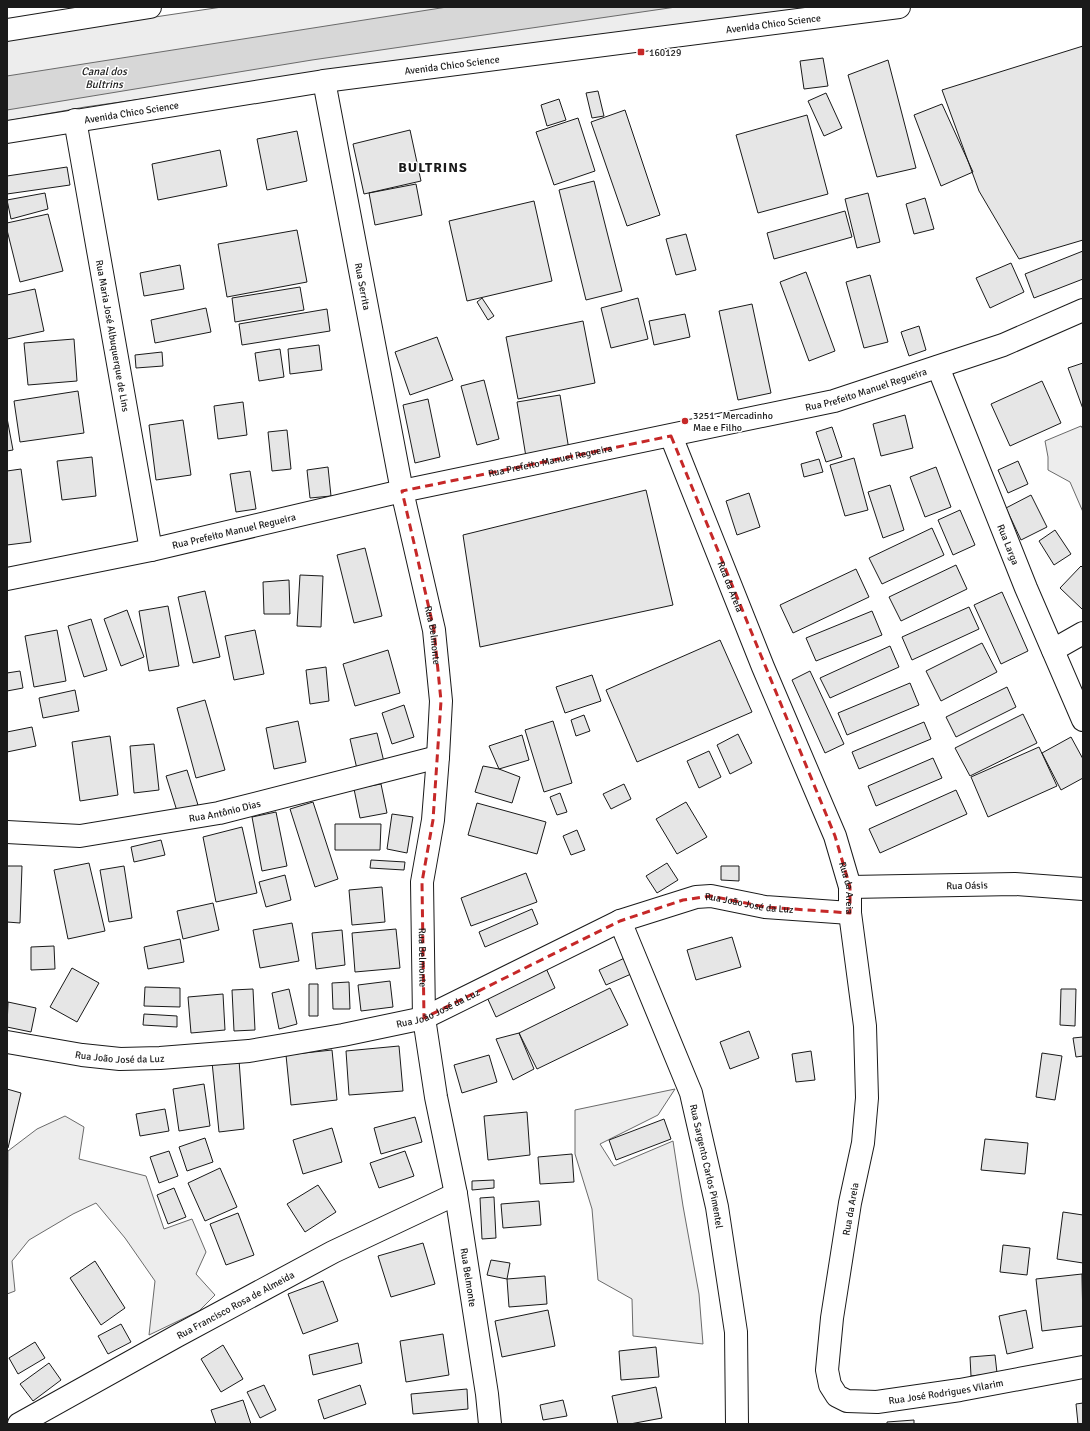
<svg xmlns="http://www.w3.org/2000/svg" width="1090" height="1431" font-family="Signika,sans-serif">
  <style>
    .built { fill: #ededed; stroke: #6a6a6a }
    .water { fill: #d7d7d7; stroke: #6a6a6a }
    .building { fill: #e6e6e6; stroke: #1a1a1a }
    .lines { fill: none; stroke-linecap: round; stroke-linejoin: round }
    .minor-casing { stroke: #1a1a1a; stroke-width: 24 }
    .major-casing { stroke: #1a1a1a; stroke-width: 24 }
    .minor { stroke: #fff; stroke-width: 22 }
    .major { stroke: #fff; stroke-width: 22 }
    .marked { fill: none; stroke: #c62828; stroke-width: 3; stroke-dasharray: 8 5; stroke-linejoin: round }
    .poi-dot { fill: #c62828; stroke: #fff; stroke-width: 1.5 }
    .labels { text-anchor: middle; stroke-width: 3; stroke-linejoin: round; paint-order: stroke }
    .street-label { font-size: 10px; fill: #1a1a1a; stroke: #fff }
    .poi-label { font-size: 10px; fill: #1a1a1a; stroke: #fff; text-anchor: start }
    .water-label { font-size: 11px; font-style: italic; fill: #1a1a1a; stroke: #fff }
    .district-label { font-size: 14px; font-weight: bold; letter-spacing: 1px; fill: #1a1a1a; stroke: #fff }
  </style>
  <rect width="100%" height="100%" fill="#fff"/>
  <path class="built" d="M222,7H821L597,35L85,107L7,121V39Z
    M1081,426L1083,429V512L1070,482L1048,470V457L1045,441Z
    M675,1089L658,1115L600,1144L614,1166L673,1141L683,1206L699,1294L703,1344L633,1336L632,1299L598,1280L592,1209L575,1154V1110Z
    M65,1116L84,1127L79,1159L146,1176L164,1229L192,1219L206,1252L196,1274L215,1295L199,1311L149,1335L155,1281L125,1238L96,1203L73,1214L29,1240L12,1261L15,1291L7,1294L8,1151L37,1129Z"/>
  <path class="water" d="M447,7H676L312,60L7,110V76Z"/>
  <path class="building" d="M1083,46V240L1019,259L979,191L942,90Z
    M823,58L828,86L804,89L800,61Z
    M888,60L916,168L877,177L848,75Z
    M598,91L604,116L592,118L586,93Z
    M826,93L842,128L824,136L808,101Z
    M559,99L566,120L547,126L541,105Z
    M942,104L973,172L941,186L914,115Z
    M625,110L660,215L627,226L591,122Z
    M807,115L828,194L758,213L736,135Z
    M578,118L595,171L554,185L536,132Z
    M410,130L421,181L364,194L353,144Z
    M297,131L307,181L267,190L257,139Z
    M220,150L227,186L158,200L152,164Z
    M67,167L70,185L7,194V176Z
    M594,181L622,291L586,300L559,190Z
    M416,184L422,215L375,225L369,193Z
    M45,193L48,209L11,219L7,200Z
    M868,193L880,242L857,248L845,199Z
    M925,198L934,229L914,234L906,204Z
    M534,201L552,281L467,301L449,221Z
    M845,211L852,237L774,259L767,233Z
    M48,214L63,271L20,282L7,230V223Z
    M297,230L307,282L227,297L218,244Z
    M686,234L696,270L676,275L666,239Z
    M1083,251V279L1034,298L1025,274Z
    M1011,263L1024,292L990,308L976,278Z
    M180,265L184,289L144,296L140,273Z
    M806,272L835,351L809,361L780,282Z
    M870,275L888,342L864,348L846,282Z
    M300,287L304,310L235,322L232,298Z
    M35,289L44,331L7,339V295Z
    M482,298L494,316L488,320L477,302Z
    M638,298L648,339L611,348L601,308Z
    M752,304L771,393L738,400L719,311Z
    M206,308L211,332L155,343L151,320Z
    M327,309L330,331L242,345L239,324Z
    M685,314L690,337L654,345L649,321Z
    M583,321L595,383L518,399L506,337Z
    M919,326L926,350L909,356L901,332Z
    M437,337L453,380L410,395L395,352Z
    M74,339L77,381L28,385L24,343Z
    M319,345L322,370L290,374L288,349Z
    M280,349L284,377L259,381L255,353Z
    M162,352L163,366L136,368L135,355Z
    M1083,363V409L1068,368Z
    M484,380L499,439L477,445L461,386Z
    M1042,381L1061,423L1010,446L991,404Z
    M78,391L84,433L20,442L14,401Z
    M560,395L569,450L526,457L517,402Z
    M428,399L440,457L415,463L403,405Z
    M243,402L247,435L218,439L214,406Z
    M905,415L913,448L881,456L873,424Z
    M7,418L13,450L7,451Z
    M183,420L191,475L156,480L149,425Z
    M832,427L842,457L826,462L816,432Z
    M287,430L291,469L272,471L268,432Z
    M92,457L96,496L62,500L57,461Z
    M854,458L868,510L845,516L830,465Z
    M819,459L823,472L804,477L801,464Z
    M1018,461L1028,484L1008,493L998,470Z
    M328,467L331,496L310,498L307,470Z
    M936,467L951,507L925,517L910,477Z
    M21,469L31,542L7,545V471Z
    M250,471L256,509L236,512L230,474Z
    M890,485L904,530L883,538L868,492Z
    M646,490L673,605L480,647L463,535Z
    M749,493L760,527L737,535L726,501Z
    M1031,495L1047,527L1021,540L1006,508Z
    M960,510L975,545L953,555L938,520Z
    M932,528L944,555L882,584L869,558Z
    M1055,530L1071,554L1054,565L1039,541Z
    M365,548L382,616L354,623L337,555Z
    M956,565L967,589L901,621L889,597Z
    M1081,566L1083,568V610L1060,588Z
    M856,569L869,597L793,633L780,605Z
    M300,575L323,576L321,627L297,626Z
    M289,580L290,614H264L263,582Z
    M205,591L220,657L193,663L178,597Z
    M1002,592L1028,651L1001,664L974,605Z
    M168,606L179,666L149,671L139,611Z
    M969,607L979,629L912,660L902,637Z
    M127,610L144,657L121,666L104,619Z
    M872,611L882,635L816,661L806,638Z
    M91,619L107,670L84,677L68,626Z
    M57,630L66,681L34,687L25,636Z
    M255,630L264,674L234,680L225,636Z
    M720,640L752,712L637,762L606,690Z
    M982,643L997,672L941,701L926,671Z
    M890,646L899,667L830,698L820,678Z
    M388,650L400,693L355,706L343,664Z
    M326,667L329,701L310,704L306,670Z
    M20,671L23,688L7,691V673Z
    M810,671L844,744L825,753L792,680Z
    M592,675L601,701L565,713L556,687Z
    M910,683L919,705L847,735L838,713Z
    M1007,687L1016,707L956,737L946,717Z
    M75,690L79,711L43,718L39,698Z
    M205,700L225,770L196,778L177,708Z
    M404,705L414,737L392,744L382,713Z
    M1023,714L1037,743L970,776L955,748Z
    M584,715L590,731L576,736L571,720Z
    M298,721L306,762L274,769L266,728Z
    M553,721L572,783L544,792L525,730Z
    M924,722L931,739L859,769L852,752Z
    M32,727L36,746L7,752V732Z
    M377,733L384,762L357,769L350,739Z
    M738,734L752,763L730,774L717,745Z
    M522,735L529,760L499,769L489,746Z
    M110,736L118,795L80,801L72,742Z
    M1071,737L1083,759V778L1061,790L1042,753Z
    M154,744L159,790L134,793L130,746Z
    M1039,747L1057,786L988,817L971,777Z
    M709,751L721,777L699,788L687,761Z
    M933,758L942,778L876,806L868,786Z
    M483,766L499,769L520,777L512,803L475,792Z
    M187,770L198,805L177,811L166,776Z
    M381,784L387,813L360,818L354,789Z
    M624,784L631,799L611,809L603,794Z
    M956,790L967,814L880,853L869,829Z
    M560,793L567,812L557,815L550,797Z
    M313,802L338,879L315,887L290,809Z
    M686,802L707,837L677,854L656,819Z
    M477,803L546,822L537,854L468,835Z
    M276,812L287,866L262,871L252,817Z
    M392,814L413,817L407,853L387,849Z
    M335,824H381L380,850H335Z
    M242,827L257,893L216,902L203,837Z
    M577,830L585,850L571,855L563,836Z
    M161,840L165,855L134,862L131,847Z
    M371,860L405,862L404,870L370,868Z
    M89,863L105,931L68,939L54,870Z
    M667,863L678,880L657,893L646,876Z
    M7,866H22L20,923L7,922Z
    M124,866L132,918L109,922L100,870Z
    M721,866H739V881L721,880Z
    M526,873L537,902L471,926L461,898Z
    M285,875L291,900L266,907L259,882Z
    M382,887L385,922L352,925L349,890Z
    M213,903L219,930L183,939L177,911Z
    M532,909L538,924L485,947L479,932Z
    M292,923L299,961L260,968L253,930Z
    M396,929L400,968L355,972L352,933Z
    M342,930L345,965L316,969L312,933Z
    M732,937L741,967L696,980L687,950Z
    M180,939L184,962L148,969L144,947Z
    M54,946L55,969L31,970V947Z
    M631,955L638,971L606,985L599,970Z
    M545,966L555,988L496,1017L486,995Z
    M72,968L99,983L77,1022L50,1007Z
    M390,981L393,1007L361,1011L358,985Z
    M349,982L350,1009H333L332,983Z
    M309,984H318V1016H309Z
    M145,987L180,988V1007L144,1006Z
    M610,988L628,1025L537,1069L519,1033Z
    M253,989L255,1030L234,1031L232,990Z
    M289,989L297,1024L279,1029L272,993Z
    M1061,989H1076L1075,1026L1060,1025Z
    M223,994L225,1030L191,1033L188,997Z
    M8,1002L36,1008L31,1032L7,1027Z
    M144,1014L177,1016V1027L143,1025Z
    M749,1031L759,1058L730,1069L720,1042Z
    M519,1033L534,1069L513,1080L496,1039Z
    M1083,1037V1056L1076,1057L1073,1038Z
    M399,1046L403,1091L349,1095L346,1051Z
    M332,1050L337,1100L291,1105L286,1055Z
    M811,1051L815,1080L796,1082L792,1054Z
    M1042,1053L1062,1056L1055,1100L1036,1097Z
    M489,1055L497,1082L462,1093L454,1065Z
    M239,1060L244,1129L219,1132L212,1062Z
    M204,1084L210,1126L179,1131L173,1089Z
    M7,1089L21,1093L8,1148H7Z
    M165,1109L169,1131L140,1136L136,1114Z
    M527,1112L530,1155L488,1160L484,1116Z
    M415,1117L422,1142L381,1154L374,1128Z
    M664,1119L671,1139L616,1160L609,1140Z
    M332,1128L342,1162L303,1174L293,1140Z
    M205,1138L213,1162L187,1171L179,1147Z
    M985,1139L1028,1143L1025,1174L981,1170Z
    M169,1151L178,1176L159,1183L150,1157Z
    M405,1151L414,1176L379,1188L370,1163Z
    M572,1154L574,1182L540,1184L538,1157Z
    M220,1168L237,1207L205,1221L188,1183Z
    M494,1180V1188L472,1190V1181Z
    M318,1185L336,1212L305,1232L287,1204Z
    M174,1188L186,1217L168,1224L157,1195Z
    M494,1197L496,1238L482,1239L480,1198Z
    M539,1201L541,1225L503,1228L501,1204Z
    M1063,1212L1083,1215V1263L1057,1259Z
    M238,1213L254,1255L226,1265L210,1224Z
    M423,1243L435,1284L391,1297L378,1256Z
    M1003,1245L1030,1248L1027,1275L1000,1272Z
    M491,1260L510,1263L507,1279L487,1275Z
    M95,1261L125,1308L101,1325L70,1278Z
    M1082,1274L1083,1326L1042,1331L1036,1279Z
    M545,1276L547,1304L509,1307L507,1279Z
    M323,1281L338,1321L303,1334L288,1294Z
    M548,1310L555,1346L502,1357L495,1321Z
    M1026,1310L1033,1348L1007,1354L999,1316Z
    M121,1324L131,1342L108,1354L98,1336Z
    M443,1334L449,1375L406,1382L400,1341Z
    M35,1342L45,1358L18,1374L9,1358Z
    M358,1343L362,1363L313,1375L309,1355Z
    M223,1345L243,1379L221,1392L201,1359Z
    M656,1347L659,1377L621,1380L619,1351Z
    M995,1355L997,1373L971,1376L970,1357Z
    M49,1363L61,1380L33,1401L20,1384Z
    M264,1385L276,1410L260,1418L247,1392Z
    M360,1385L366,1404L324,1419L318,1400Z
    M656,1387L662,1418L630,1424H618L612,1396Z
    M467,1389L468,1409L413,1414L411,1394Z
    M243,1400L251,1424H216L211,1410Z
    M563,1400L567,1416L543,1420L540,1405Z
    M1083,1403V1424H1078L1076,1404Z
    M914,1420V1424H887V1422Z"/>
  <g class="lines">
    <defs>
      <g id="minor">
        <path id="s1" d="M324,81L402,491L434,630L441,701L438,757L433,820L422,882L424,1018L436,1097L456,1194L487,1394L490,1424"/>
        <path id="s2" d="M75,120L151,550"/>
        <path id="s3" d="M938,367L1026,588L1083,720"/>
        <path id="s4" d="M671,436L763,667L835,836L850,887V913L865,1026L867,1098L863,1143L850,1203L832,1318L827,1370L830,1385L837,1396L847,1401L877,1402L960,1390L1083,1367"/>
        <path id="s5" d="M7,579L151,550L402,491L834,401L1003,345L1083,310"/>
        <path d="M1053,650L1083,633"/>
        <path id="s6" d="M7,832L80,836L219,813L438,757"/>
        <path id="s7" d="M850,887L1015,884L1083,889"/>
        <path id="s8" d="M620,921L691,1093L717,1207L736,1332L737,1424"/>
        <path id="s9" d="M7,1042L82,1055L120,1059L160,1058L249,1051L343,1035L424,1018L620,921L696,897L711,896L765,907L850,913"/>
        <path id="s10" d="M19,1424L177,1336L333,1252L456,1194"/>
      </g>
      <g id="major">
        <path d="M7,30L150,7"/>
        <path id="s11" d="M7,132L324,81L899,7"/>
      </g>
    </defs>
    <use href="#minor" class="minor-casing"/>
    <use href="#major" class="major-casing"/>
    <use href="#minor" class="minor"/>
    <use href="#major" class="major"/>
  </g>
  <path class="marked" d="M671,436L835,836L850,887V913L765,907L711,896L683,900L620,921L424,1018L422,882L433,820L441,701L434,630L402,491Z"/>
  <g class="poi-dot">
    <rect x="637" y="48" width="8" height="8" rx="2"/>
    <circle cx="685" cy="421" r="4"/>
  </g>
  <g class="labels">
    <g class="street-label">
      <text dy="4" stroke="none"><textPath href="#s11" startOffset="774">Avenida Chico Science</textPath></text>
      <text dy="4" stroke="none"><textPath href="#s11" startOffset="450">Avenida Chico Science</textPath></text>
      <text dy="4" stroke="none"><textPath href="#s11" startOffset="126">Avenida Chico Science</textPath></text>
      <text dy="4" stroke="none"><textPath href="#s1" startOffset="209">Rua Serrita</textPath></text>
      <text dy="4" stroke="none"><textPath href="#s2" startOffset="219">Rua Maria José Albuquerque de Lins</textPath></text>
      <text dy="4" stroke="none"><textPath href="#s5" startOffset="880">Rua Prefeito Manuel Regueira</textPath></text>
      <text dy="4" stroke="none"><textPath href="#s5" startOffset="556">Rua Prefeito Manuel Regueira</textPath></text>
      <text dy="4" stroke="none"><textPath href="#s5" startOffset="232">Rua Prefeito Manuel Regueira</textPath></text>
      <text dy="4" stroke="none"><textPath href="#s3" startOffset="191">Rua Larga</textPath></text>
      <text dy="4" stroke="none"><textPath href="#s4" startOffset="162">Rua da Areia</textPath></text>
      <text dy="4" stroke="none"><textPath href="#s1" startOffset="565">Rua Belmonte</textPath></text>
      <text dy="4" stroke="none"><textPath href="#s6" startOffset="220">Rua Antônio Dias</textPath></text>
      <text dy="4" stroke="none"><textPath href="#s7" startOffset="117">Rua Oásis</textPath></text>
      <text dy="4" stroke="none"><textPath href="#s4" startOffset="486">Rua da Areia</textPath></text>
      <text dy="4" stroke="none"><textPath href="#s9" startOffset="774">Rua João José da Luz</textPath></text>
      <text dy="4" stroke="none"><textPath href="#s1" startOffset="889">Rua Belmonte</textPath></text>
      <text dy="4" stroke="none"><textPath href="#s9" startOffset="438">Rua João José da Luz</textPath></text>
      <text dy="4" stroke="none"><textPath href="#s9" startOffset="114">Rua João José da Luz</textPath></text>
      <text dy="4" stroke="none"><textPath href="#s8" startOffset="261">Rua Sargento Carlos Pimentel</textPath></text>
      <text transform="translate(850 1209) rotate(-80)" y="4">Rua da Areia</text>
      <text dy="4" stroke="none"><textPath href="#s1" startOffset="1213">Rua Belmonte</textPath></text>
      <text dy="4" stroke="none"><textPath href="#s10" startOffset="247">Rua Francisco Rosa de Almeida</textPath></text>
      <text dy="4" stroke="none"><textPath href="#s4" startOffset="1112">Rua José Rodrigues Vilarim</textPath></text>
    </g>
    <g class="poi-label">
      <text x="649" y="56">160129</text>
      <text x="693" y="419">3251 - Mercadinho<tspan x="693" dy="12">Mae e Filho</tspan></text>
    </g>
    <g class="water-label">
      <text x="104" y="75">Canal dos<tspan x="104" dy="13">Bultrins</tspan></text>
    </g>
    <g class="district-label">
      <text x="433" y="172">BULTRINS</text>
    </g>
  </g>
  <rect width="1090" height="1431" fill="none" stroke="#1a1a1a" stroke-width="16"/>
</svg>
